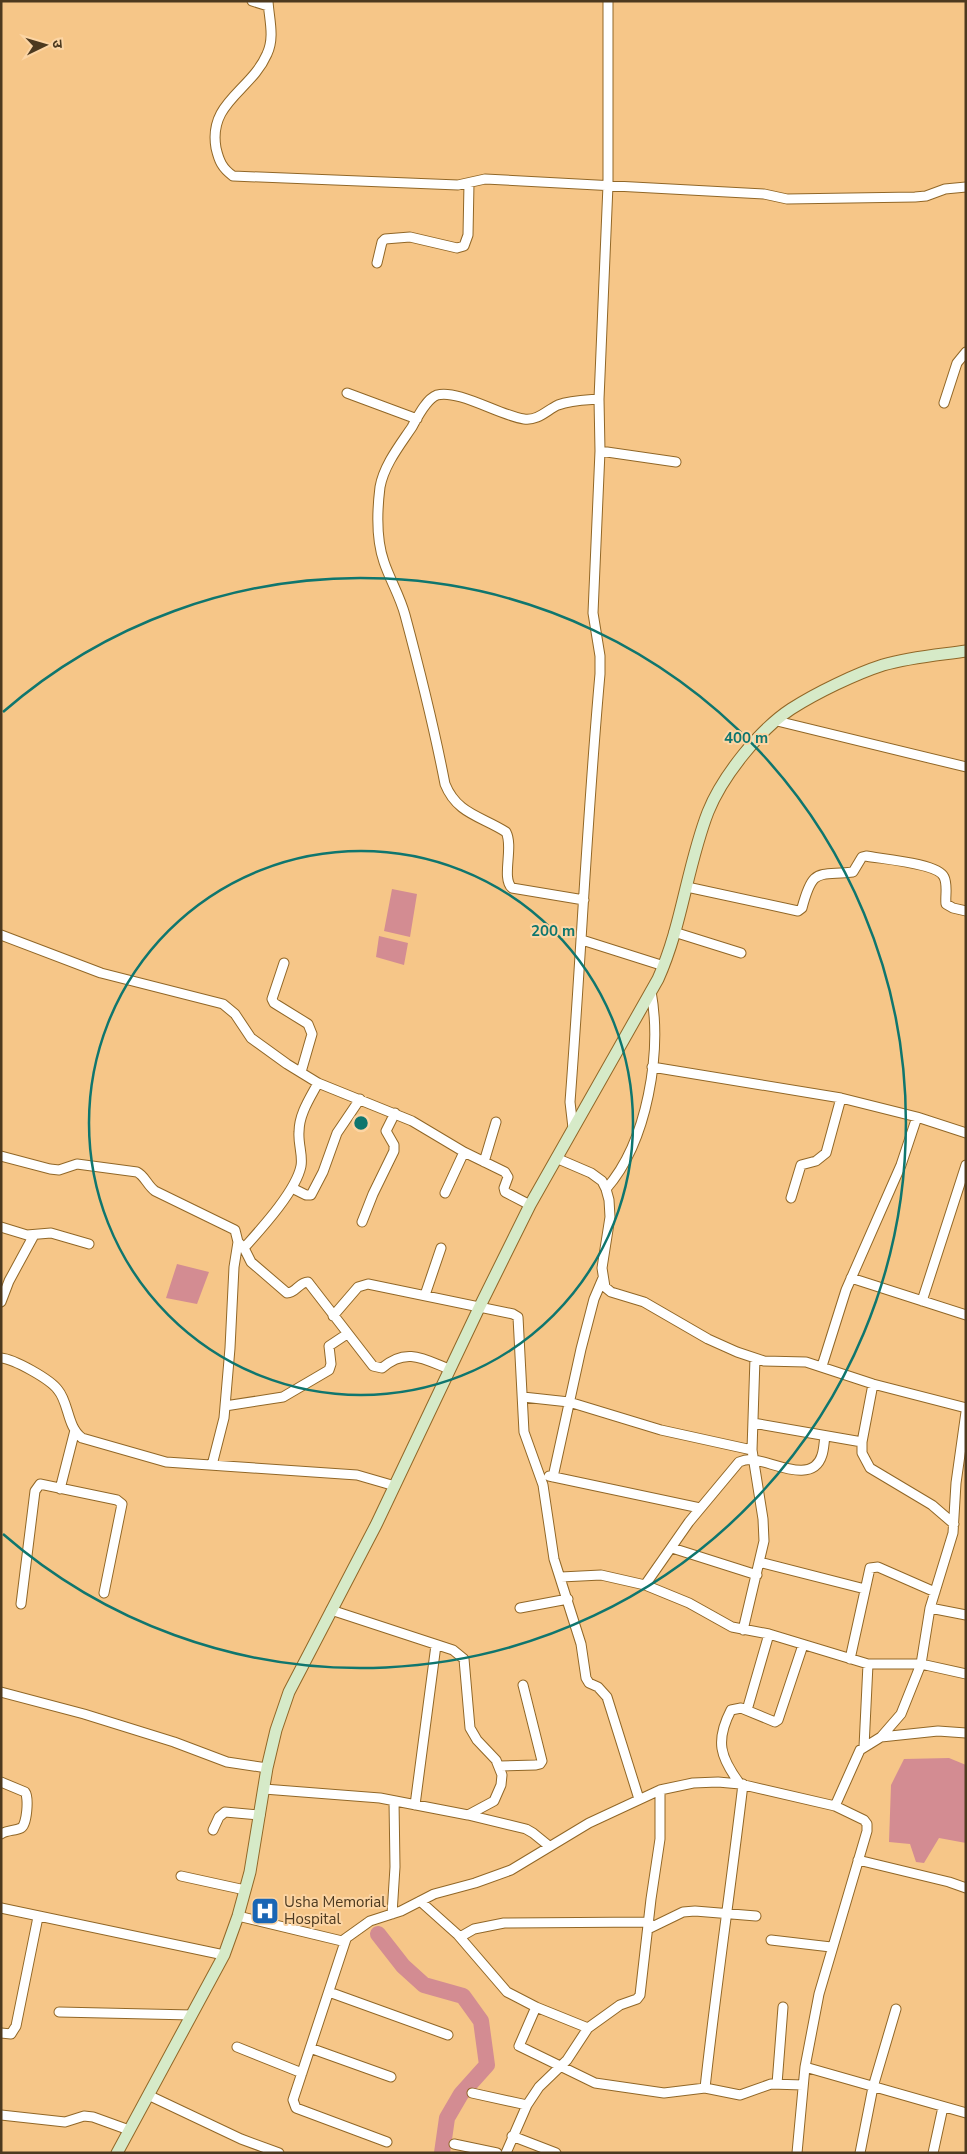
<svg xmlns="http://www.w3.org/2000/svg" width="967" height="2154" font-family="'Nunito Sans','Noto Sans Devanagari',sans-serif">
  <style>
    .water { fill: #d38c92 }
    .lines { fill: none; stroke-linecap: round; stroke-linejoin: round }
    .river { stroke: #d38c92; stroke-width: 16 }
    .street-casing { stroke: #916727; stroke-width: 11 }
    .secondary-casing { stroke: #916727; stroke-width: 13 }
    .street { stroke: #fff; stroke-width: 9 }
    .secondary { stroke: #d6eac8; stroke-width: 11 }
    .ring { fill: none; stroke: #0f766e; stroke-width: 2.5 }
    .labels { text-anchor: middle; stroke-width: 4; stroke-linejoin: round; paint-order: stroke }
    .poi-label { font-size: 15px; fill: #4c391f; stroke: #fcd5a4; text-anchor: start }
    .centre { fill: #0f766e; stroke: #fcd5a4; stroke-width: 2.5 }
    .ring-label { font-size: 15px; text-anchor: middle; font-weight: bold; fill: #0f766e; stroke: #fcd5a4; stroke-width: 4; stroke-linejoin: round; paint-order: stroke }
  </style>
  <rect width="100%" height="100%" fill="#f6c688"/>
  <path class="water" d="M392,889L417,894L410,937L384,931Z
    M379,936L408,943L404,965L376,957Z
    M177,1264L209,1272L197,1304L166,1298Z
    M949,1758L966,1765V1843L939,1838L924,1863L916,1862L910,1844L889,1842L891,1785L904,1759Z"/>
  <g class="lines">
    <path class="river" d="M378,1934L403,1966L424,1985L463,1996L481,2021L487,2065L461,2094L447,2118L442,2153"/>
    <defs>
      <path id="street" d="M252,1L268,6
        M268,1C269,19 275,37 267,54C251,91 208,102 216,148C219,161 222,168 233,176L458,185L485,179L764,194L787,199L915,197L926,196L945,189L966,187
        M377,263L382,242L385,239L410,237L457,248L464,246L468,235L469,183
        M347,393L417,419
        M944,403L957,363L966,352
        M600,451L676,462
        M777,721L966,767
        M687,887L798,911L802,908C813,867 817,876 853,872L862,857L866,856C881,859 938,863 944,877C948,885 945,896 946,904L953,908L966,911
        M584,900L512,888C501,878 514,847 506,832C481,816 457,814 445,784C434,727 420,671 405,615C400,596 390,580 384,562C376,539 377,511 380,487C384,465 400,445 412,427C417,418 426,399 437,395C458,389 501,416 524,419C538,421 547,410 558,405C571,400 586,400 599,399
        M674,932L741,953
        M1,935L101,973L223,1004L235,1014L251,1038L287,1064L318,1083L412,1121L464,1152L505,1172L508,1177L504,1188L505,1192L530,1205
        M582,940L664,966
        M284,963L272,999L274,1003L308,1024L312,1034L301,1072
        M652,1067L841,1098L917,1117L966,1133
        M573,1128L570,1102C581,959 587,817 600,674V656L593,613L600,451L599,399L608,185V1
        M1,1156L50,1169L59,1170L77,1164L137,1172C145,1176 147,1185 155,1191L235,1230L238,1242L234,1267L230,1348L224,1418L212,1465
        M556,1158L591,1173L602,1181L606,1189L609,1200L610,1217L602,1268L605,1287L611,1292L644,1302L708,1339L737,1352L764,1361L806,1362L873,1384L966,1408
        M484,1162L496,1122
        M292,1188L306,1195H311L323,1172L337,1133L360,1099
        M606,1189C648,1141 662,1052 651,991
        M445,1193L464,1152
        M791,1198L801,1165L816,1161L826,1153L841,1098
        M362,1222L373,1194L394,1151V1145L386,1131L395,1113
        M1,1227L27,1235L51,1233L89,1244
        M238,1242L244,1248L251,1262L287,1293C296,1293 299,1282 308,1282L373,1366L382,1368C406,1347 424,1359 449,1369
        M244,1248C261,1229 296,1191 301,1166C303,1155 298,1144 299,1132C299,1114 310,1098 318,1083
        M851,1278L966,1315
        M425,1295L441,1248
        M922,1301L966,1165
        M1,1302L9,1281L34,1235
        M333,1316L358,1287L368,1284L513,1314L518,1317L524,1432L543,1485L554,1559L581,1644L586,1678L589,1683L598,1687L607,1697L639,1799
        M1,1358C14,1359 50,1379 58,1390C69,1403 67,1427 82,1438L166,1462L357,1475L395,1486
        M822,1366L846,1290L901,1165L917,1117
        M873,1384L862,1442V1453L870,1468L932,1505L954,1524
        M523,1397L569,1402L661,1430L752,1450
        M225,1406L283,1397L329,1370L331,1364L329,1346L347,1334
        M753,1423L862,1442
        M549,1476L700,1508
        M553,1477L581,1349L594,1299L603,1278
        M60,1489L75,1430
        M672,1548L757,1575
        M759,1562L865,1589
        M561,1577L601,1575L645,1585L689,1603L732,1627L769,1634L868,1664H921L966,1674
        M645,1585L689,1522L739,1462C744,1460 749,1459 754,1460C773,1462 813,1485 822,1455C824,1449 824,1442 825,1436
        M21,1604L35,1491L40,1484L117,1500L122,1504L104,1593
        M520,1608L568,1599
        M930,1608L966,1615
        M331,1610L453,1650L464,1659L470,1728L477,1740L496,1760L502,1775L501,1785L494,1801L468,1815
        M743,1630L764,1541L763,1519L752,1450L755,1358
        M850,1659L870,1568L878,1567L935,1592
        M1,1692L84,1714L174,1742L227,1762L267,1768
        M747,1710L769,1634
        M881,1737L938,1731L966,1733
        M864,1747L868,1664
        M500,1766L536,1765L540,1764L542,1761L523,1685
        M1,1782L25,1792C29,1797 27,1825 21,1828C15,1831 7,1830 1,1834
        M740,1784C720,1757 715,1741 731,1710L741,1708L775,1722L778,1720L803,1645
        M264,1789L380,1798L468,1815L526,1829L533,1833L549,1846
        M415,1805L436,1645
        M835,1806L860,1750L881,1737L901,1714L921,1664L930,1608L953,1533L956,1483L966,1412
        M213,1830L219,1817L225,1812L260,1815
        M858,1860L949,1882L966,1888
        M181,1876L245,1890
        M420,1901L458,1935L507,1992L536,2007L588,2028
        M1,1908L224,1955
        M392,1914L395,1867L394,1801
        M238,1916L342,1941L370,1921L401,1911L434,1894L475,1883L511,1870L589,1823L660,1790L693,1783L718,1782L740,1784L835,1806L864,1820L867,1824V1831L819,1994L805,2067L797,2153
        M648,1929L683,1912L695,1911L756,1916
        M460,1937L474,1929L504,1923L649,1922
        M346,1939L293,2100L296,2108L387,2142
        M771,1940L831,1947
        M329,1992L448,2035
        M536,2007L519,2046L595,2083L664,2093L705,2088L740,2095L771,2084L803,2085
        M59,2012L192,2015
        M1,2033L11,2034L16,2026L38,1917
        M237,2047L302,2073
        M310,2048L391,2077
        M805,2067L966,2113
        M777,2084L783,2007
        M705,2088C716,1987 731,1886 743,1784
        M472,2093L527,2105
        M148,2095L241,2139L279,2153
        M1,2115L65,2122L84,2116L93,2117L129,2130
        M512,2136L556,2153
        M454,2144L497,2153
        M506,2153L527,2105L539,2087L567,2060L588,2028L620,2005L637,1999L640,1995L651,1899L660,1839V1790
        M860,2153L873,2087L896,2009
        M933,2153L943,2107"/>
      <path id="secondary" d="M117,2153L224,1955L238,1916L250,1872L267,1768L276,1730L289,1692L376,1525L479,1308L530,1205L658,979C682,926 687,866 708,812C722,777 759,730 791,709C816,693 855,674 883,665C910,657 938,655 966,651"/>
    </defs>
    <use href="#street" class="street-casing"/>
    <use href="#secondary" class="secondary-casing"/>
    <use href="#street" class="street"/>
    <use href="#secondary" class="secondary"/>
  </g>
  <g class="ring">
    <circle cx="361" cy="1123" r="272"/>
    <path d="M3 712A545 545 0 1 1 3 1534"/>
  </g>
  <defs>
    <symbol id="hospital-square" viewBox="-11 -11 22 22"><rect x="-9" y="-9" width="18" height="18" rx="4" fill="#1a66b5" stroke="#fcd5a4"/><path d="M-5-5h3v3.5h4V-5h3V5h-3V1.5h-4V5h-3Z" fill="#fff"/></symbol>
  </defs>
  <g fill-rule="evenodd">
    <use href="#hospital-square" x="249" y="1895" width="32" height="32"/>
  </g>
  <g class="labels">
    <g class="poi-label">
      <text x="284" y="1907">Usha Memorial<tspan x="284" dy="17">Hospital</tspan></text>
    </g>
  </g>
  <circle cx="361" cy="1123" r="8" class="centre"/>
  <g class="ring-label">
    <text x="746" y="743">400 m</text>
    <text x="553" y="936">200 m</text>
  </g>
  <rect width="967" height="2154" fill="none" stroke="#4c391f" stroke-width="5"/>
  <g transform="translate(45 45) rotate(85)" stroke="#fcd5a4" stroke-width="4" paint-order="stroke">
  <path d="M0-4L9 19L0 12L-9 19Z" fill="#4c391f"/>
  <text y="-8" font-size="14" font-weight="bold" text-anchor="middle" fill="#4c391f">उ</text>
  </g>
</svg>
